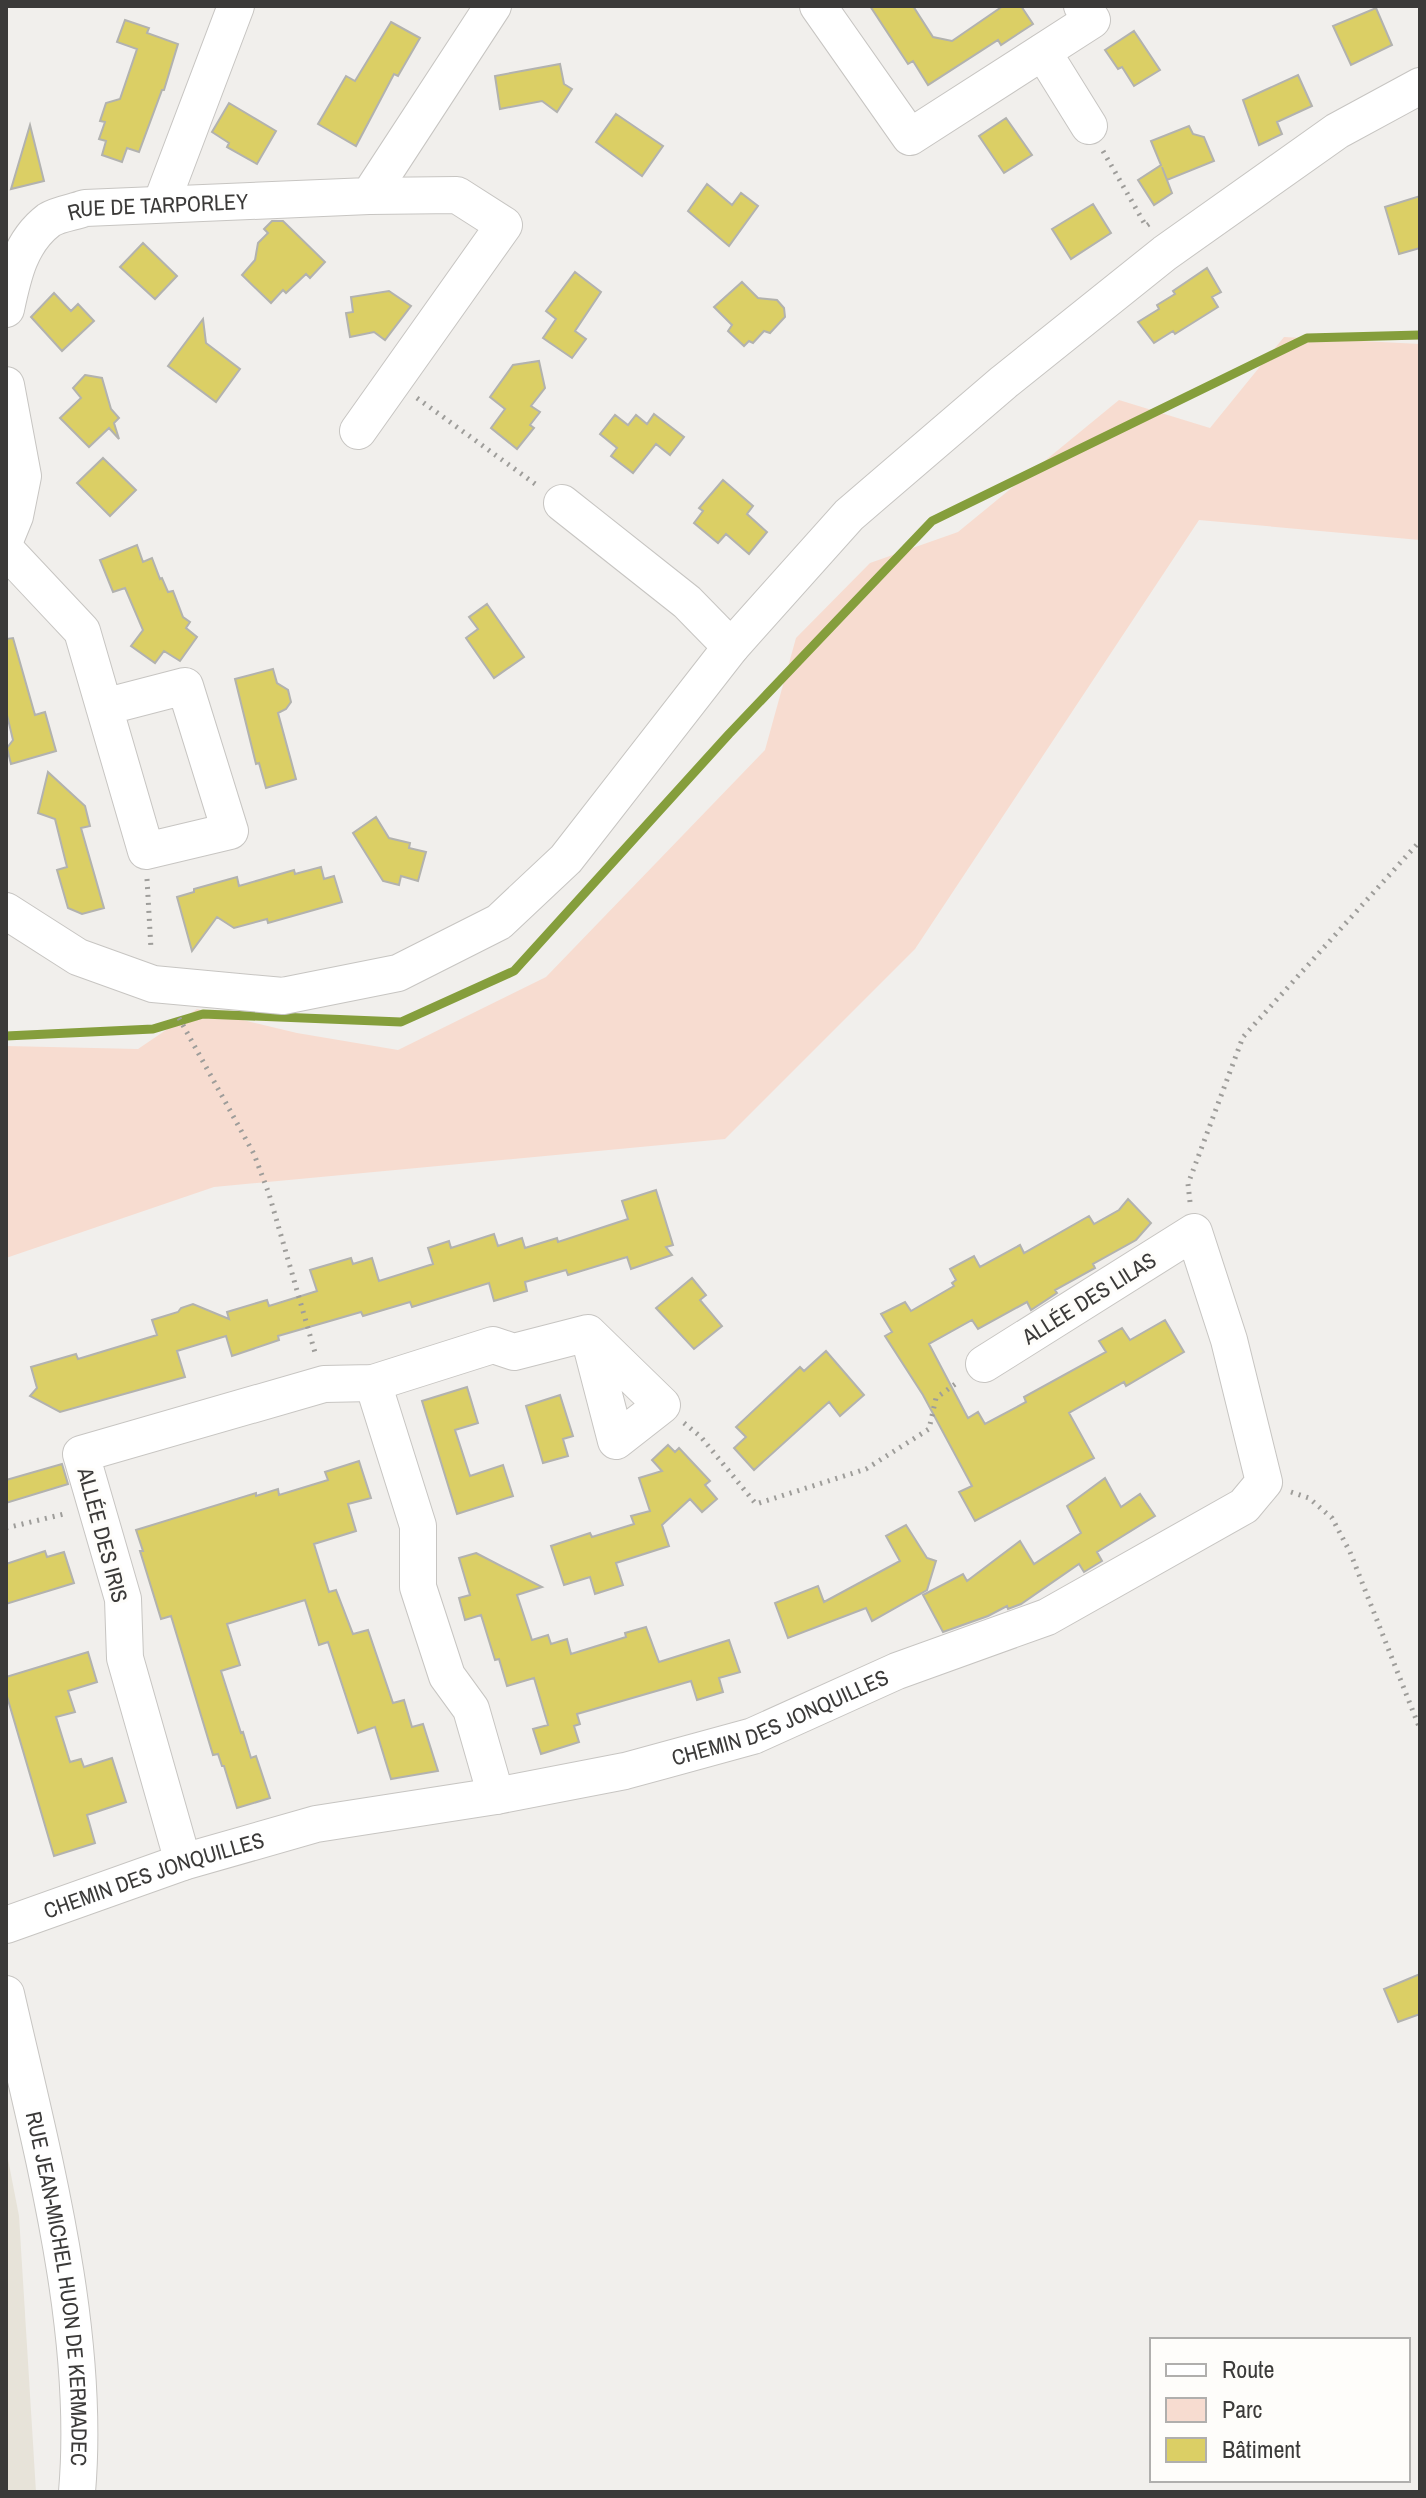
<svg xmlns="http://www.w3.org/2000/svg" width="1426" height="2498" font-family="'Archivo Narrow',sans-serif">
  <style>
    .built { fill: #e7e3d9 }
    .green { fill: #f7dcd0 }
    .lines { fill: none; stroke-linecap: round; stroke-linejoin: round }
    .stream { stroke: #859e3c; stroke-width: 9 }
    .building { fill: #dbcf65; stroke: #b2b2af; stroke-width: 2 }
    .minor-casing { stroke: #c7c5c2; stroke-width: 38 }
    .path { stroke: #9e9d9a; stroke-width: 5; stroke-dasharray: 2 6; stroke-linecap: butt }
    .minor { stroke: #fff; stroke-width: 36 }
    .labels { text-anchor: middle; stroke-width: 6; stroke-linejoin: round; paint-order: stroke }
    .street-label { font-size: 22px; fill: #3b3a39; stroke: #fefdfa }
  </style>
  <rect width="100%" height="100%" fill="#f1efec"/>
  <path class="built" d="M6,2149L19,2216L36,2492H6Z"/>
  <path class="green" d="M1284,337L1420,344V540L1199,520L915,949L725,1139L214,1187L6,1258V1046L138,1049L197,1009L297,1033L398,1050L546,977L765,750L796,638L870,563L958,532L1119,400L1210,428Z"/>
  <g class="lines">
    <path class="stream" d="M6,1036L153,1029L203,1014L401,1022L514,971L729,734L932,521L1307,338L1420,335"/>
  </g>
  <path class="building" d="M870,6H913L933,37L952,41L1003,6H1021L1033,24L1001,45L998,40L928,85L913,61L908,64Z
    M1376,8L1392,45L1351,65L1333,26Z
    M125,20L149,28L147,33L178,44L164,90H162L139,152L127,148L122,162L102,155L106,141L99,139L105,122L100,121L106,103L120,99L137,49L117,42Z
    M391,22L420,38L398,76L394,74L356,146L318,124L346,76L355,81Z
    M1134,31L1160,70L1134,86L1122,67L1118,69L1105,50Z
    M560,64L564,84L572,89L557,112L542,101L500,109L495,76Z
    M1298,75L1312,106L1277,122L1282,134L1259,145L1243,100Z
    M229,103L276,131L257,164L227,147L229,143L212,132Z
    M616,114L663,146L642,176L596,142Z
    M1006,118L1032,155L1004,173L979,136Z
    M30,125L44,181L11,189Z
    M1189,126L1193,134L1204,137L1214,161L1167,180L1162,167L1172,193L1154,205L1138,180L1161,165L1151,141Z
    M707,184L732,205L741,193L758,206L729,246L688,211Z
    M1420,196V248L1399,254L1385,207Z
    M1093,204L1111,233L1071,259L1052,229Z
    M272,221H283L325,262L310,278L306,274L286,293L283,290L271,303L242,275L255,260L258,243L268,233L264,229Z
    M143,243L177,276L155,299L120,267Z
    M1207,268L1221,292L1212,297L1218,307L1175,334L1173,331L1154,343L1138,322L1159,309L1157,305L1175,294L1173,291Z
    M575,272L601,292L575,331L586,339L572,358L543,338L556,319L546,311Z
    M742,282L758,298L777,300L784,308L785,317L770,333L764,331L753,343L749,341L744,346L728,331L732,325L714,307Z
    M389,291L411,306L385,340L374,332L350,337L346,313L353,312L351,297Z
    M54,293L71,311L78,304L94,321L62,351L31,317Z
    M203,319L206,343L240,369L216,402L168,366Z
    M539,361L545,388L531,406L540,412L530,425L534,428L517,449L491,428L505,409L490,397L513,365Z
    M85,375L102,378L111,409L119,418L114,423L119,439L109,428L89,447L60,418L81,398L73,388Z
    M654,414L684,437L670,455L656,444L633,473L611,456L617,448L600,434L615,415L628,425L636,415L647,424Z
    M103,458L136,490L110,516L77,483Z
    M723,480L753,506L747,514L767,532L749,554L726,534L718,543L694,523L703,511L699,508Z
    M137,545L143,562L152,558L160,579L162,578L168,592L173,591L183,617L190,622L186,628L197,637L180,661L164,651L155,663L131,646L143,630L125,588L113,592L100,560Z
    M487,604L524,657L494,678L466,638L478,629L469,617Z
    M13,638L35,715L45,712L56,751L11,764L7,748L13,740L6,711V639Z
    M273,669L277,683L288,690L291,702L286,709L278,713L296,779L266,788L259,763L256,764L235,679Z
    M48,772L85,806L90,826L81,828L104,908L82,914L68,908L57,870L67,867L55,819L38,813Z
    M376,817L389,838L410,843L409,848L426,852L418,881L401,876L399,885L383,881L353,833Z
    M321,867L324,879L334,876L342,902L268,923L267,919L234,928L217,917L192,951L177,897L194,892V889L237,877L239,886L294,870L295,874Z
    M656,1190L673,1245L666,1247L672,1255L631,1269L627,1257L568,1275L566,1270L525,1282L527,1291L494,1301L489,1283L412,1307L410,1302L363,1316L361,1312L278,1336L279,1340L232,1356L226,1336L177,1351L185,1377L60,1412L30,1396L37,1388L31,1367L76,1354L78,1359L157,1335L152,1320L178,1312L181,1308L193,1304L229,1319L227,1312L267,1300L269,1306L317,1291L310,1270L351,1258L353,1264L372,1258L379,1281L433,1264L428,1248L449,1241L451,1248L494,1234L498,1246L522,1238L525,1248L557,1238L558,1242L628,1219L622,1201Z
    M1128,1199L1151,1223L1136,1240L1093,1264L1095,1268L1055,1290L1057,1293L1031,1310L1027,1302L978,1329L972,1320L929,1344L968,1418L978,1412L985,1424L1026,1402L1024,1397L1106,1352L1099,1341L1122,1328L1130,1340L1165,1320L1184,1352L1126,1386L1124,1382L1069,1413L1094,1458L975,1521L959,1492L972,1486L923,1395L885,1336L892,1332L881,1314L905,1302L911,1311L954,1286L952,1283L956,1280L950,1269L974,1256L980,1267L1020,1245L1024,1253L1089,1216L1094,1224L1119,1210Z
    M692,1278L706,1295L700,1300L722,1326L694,1349L656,1308Z
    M826,1351L864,1395L840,1416L829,1402L754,1470L734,1448L746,1437L736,1427L800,1367L804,1371Z
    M467,1387L478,1423L455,1430L470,1476L503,1465L513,1496L457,1514L422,1401Z
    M560,1395L573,1436L563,1439L568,1456L543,1463L526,1406Z
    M668,1445L675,1452L679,1448L710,1481L705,1485L717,1499L702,1512L690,1499L662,1525L669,1546L616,1563L623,1585L595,1594L590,1577L564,1585L551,1546L590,1533L592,1537L634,1524L631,1516L650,1511L639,1478L662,1471L652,1460Z
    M359,1461L371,1498L348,1504L356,1531L314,1544L329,1592L336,1590L353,1634L368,1630L393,1703L404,1700L412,1727L423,1724L438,1771L391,1779L375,1727L358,1733L328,1642L319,1645L305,1600L227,1624L240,1665L221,1671L241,1733L243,1732L251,1758L256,1756L270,1798L237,1808L224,1766H222L218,1754L213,1755L171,1616L161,1619L140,1551H143L136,1530L256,1493V1496L278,1489L279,1495L328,1480L325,1472Z
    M62,1464L68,1484L6,1503V1480Z
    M1105,1478L1121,1507L1140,1494L1155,1516L1097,1552L1102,1561L1084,1572L1079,1564L1021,1604L1008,1609L1007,1606L988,1616L943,1632L923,1595L963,1574L967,1581L1020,1541L1034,1564L1081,1533L1067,1506Z
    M906,1525L927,1558L936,1561L927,1590L872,1621L866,1608L788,1638L775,1603L818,1586L824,1602L900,1561L886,1536Z
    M45,1551L47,1557L64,1552L74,1583L6,1604V1564Z
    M476,1553L542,1587L517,1595L532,1640L548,1635L551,1644L567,1639L571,1654L626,1637L625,1633L646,1627L659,1662L729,1640L740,1672L719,1678L723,1692L697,1700L691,1681L577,1714L580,1724L574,1726L579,1742L541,1754L533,1729L548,1725L534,1678L507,1686L499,1659L495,1660L481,1615L465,1620L459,1598L470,1595L459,1558Z
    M88,1652L97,1682L68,1691L75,1712L56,1717L70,1762L81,1759L84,1767L112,1758L126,1802L87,1815L95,1843L54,1856L6,1693V1677Z
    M1420,1974V2014L1398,2022L1384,1989Z"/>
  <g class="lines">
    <defs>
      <g id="minor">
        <path d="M818,6L910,137L1092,20L1082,6"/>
        <path d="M1043,52L1089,126"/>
        <path d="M161,204L236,6"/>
        <path id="s1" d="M6,309C13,276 20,242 49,220C58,214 75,212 85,208L369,196L493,6"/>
        <path d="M6,385L23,476L15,516L6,538"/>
        <path d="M358,431L504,225L457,195L369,196"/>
        <path d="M562,503L687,602L731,647"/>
        <path d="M6,550L82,631L146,851L230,831L185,686L104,707"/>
        <path d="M6,911L78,957L153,984L283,996L398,973L499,922L566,859L731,647L849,515L1004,382L1165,253L1337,131L1420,86"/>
        <path d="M373,1383L418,1526V1587L447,1676L471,1709L496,1796"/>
        <path d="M183,1862L125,1658L123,1599L81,1454L324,1384L373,1383L493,1345L514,1352L588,1333L616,1441L662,1405L588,1333"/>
        <path id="s2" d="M6,1925L183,1862L316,1824L496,1796L625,1771L753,1736L897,1671L1047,1617L1244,1506L1264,1482L1229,1340L1194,1232L984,1364"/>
        <path id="s3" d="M6,1994C42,2152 91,2330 77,2492"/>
      </g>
    </defs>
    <use href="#minor" class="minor-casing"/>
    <path class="path" d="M1103,151L1146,226L1149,224
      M417,398L538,486
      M147,879L151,949
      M179,1018L254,1154L269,1194L316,1356
      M1190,1202L1188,1184L1243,1037L1420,841
      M684,1423L701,1437L756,1504L866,1469L929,1429L936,1398L958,1382
      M1291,1492L1309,1498L1332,1518L1350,1552L1420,1729
      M6,1528L68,1513"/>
    <use href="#minor" class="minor"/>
  </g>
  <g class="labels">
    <g class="street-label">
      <text dy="8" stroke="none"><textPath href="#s1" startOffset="212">RUE DE TARPORLEY</textPath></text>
      <text transform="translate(1089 1298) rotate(-32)" y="8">ALLÉE DES LILAS</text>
      <text transform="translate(103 1535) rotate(75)" y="8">ALLÉE DES IRIS</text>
      <text dy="8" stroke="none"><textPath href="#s2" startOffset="804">CHEMIN DES JONQUILLES</textPath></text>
      <text dy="8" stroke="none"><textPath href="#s2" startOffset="156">CHEMIN DES JONQUILLES</textPath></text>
      <text dy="8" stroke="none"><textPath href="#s3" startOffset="300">RUE JEAN-MICHEL HUON DE KERMADEC</textPath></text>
    </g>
  </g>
  <rect width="1426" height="2498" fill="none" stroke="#3b3a39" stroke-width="16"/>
  <rect x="1150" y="2338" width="260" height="144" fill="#fefdfa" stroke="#b0afad" stroke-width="2"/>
  <rect x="1166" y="2364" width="40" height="12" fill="#ffffff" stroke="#b0afad" stroke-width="2"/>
  <text x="1222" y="2378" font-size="24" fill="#3b3a39">Route</text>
  <rect x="1166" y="2398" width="40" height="24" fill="#f7dcd0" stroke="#b0afad" stroke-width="2"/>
  <text x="1222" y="2418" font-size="24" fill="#3b3a39">Parc</text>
  <rect x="1166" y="2438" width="40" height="24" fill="#dbcf65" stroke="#b0afad" stroke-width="2"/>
  <text x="1222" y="2458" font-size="24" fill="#3b3a39">Bâtiment</text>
</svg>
